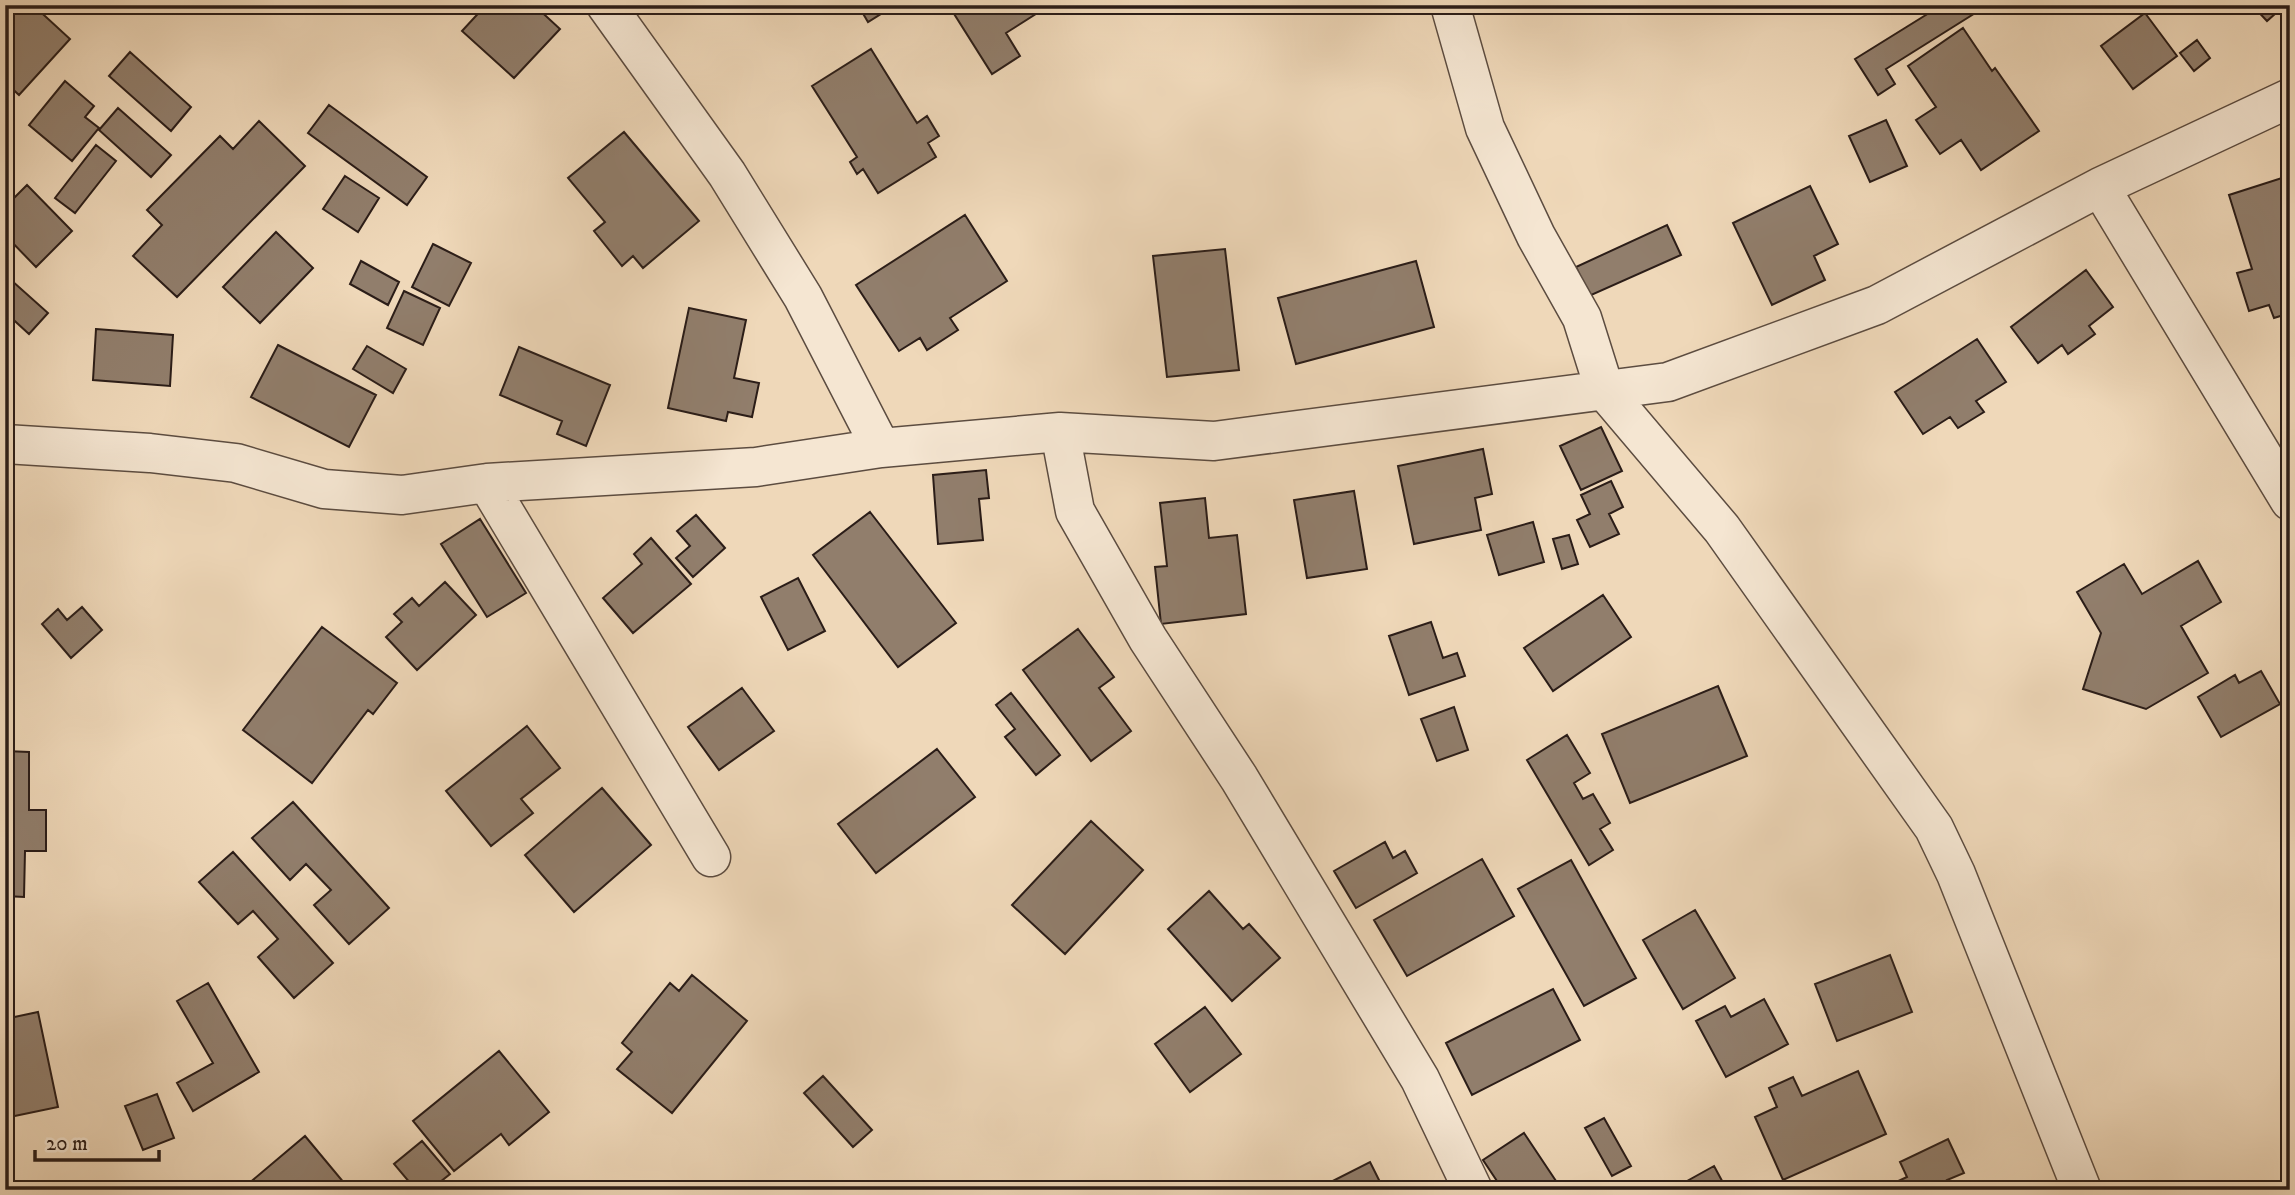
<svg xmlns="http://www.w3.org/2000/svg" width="2295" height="1195" font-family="'IM FELL DW Pica',serif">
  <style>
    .building { fill: #917e6c; stroke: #2b1d18; stroke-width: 2 }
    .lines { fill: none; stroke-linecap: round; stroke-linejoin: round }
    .street-casing { stroke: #5c4c40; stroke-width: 41 }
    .street { stroke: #f5e6d2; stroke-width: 38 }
  </style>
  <rect width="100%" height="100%" fill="#efd8b9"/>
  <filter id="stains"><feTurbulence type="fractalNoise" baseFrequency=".00286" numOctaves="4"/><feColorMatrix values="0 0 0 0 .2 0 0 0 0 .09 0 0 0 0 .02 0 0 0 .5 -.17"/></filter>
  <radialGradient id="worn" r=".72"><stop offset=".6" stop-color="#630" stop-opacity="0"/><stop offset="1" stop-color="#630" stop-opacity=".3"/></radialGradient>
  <path class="building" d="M13,5H33L70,39L19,95L5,82V14Z
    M486,5H534L560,29L514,78L462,31Z
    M858,5H890L892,7L868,22Z
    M958,5H1050L1006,33L1020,56L992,74L951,9Z
    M1942,5H1988L1886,69L1895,84L1878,95L1855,59Z
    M2252,5H2285L2267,21Z
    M2145,13L2177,56L2133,89L2101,46Z
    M1963,28L1992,71L1995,68L2039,131L1981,170L1961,140L1940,154L1916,120L1936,107L1908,66Z
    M2197,40L2210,58L2194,71L2180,53Z
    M871,49L917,123L927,116L939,136L928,143L936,157L878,193L863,169L857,174L850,162L857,157L812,86Z
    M130,52L191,107L171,131L109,76Z
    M65,81L94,106L85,117L99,128L72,161L29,125Z
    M329,105L427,177L407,205L308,133Z
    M118,108L171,155L151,177L99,130Z
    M1886,120L1907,166L1870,182L1849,136Z
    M259,121L305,166L177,297L133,256L162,225L147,210L220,136L233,149Z
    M624,132L699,221L643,268L633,256L622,266L594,231L605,222L568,178Z
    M96,145L116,161L75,213L55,198Z
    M345,176L379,198L358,232L323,209Z
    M2285,177L2290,191V313L2274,318L2269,305L2249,311L2237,273L2252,269L2229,195Z
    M27,185L72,231L36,267L5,235V207Z
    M1810,186L1838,244L1814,256L1825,280L1772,305L1733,223Z
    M965,215L1007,281L950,318L958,330L927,350L920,338L899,351L856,285Z
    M1667,225L1681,255L1589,296L1576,267Z
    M276,232L313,268L260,323L223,287Z
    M433,244L471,263L449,306L412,287Z
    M1225,249L1239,370L1167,377L1153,256Z
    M361,261L399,282L388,305L350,284Z
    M1416,261L1434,327L1296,364L1278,298Z
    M2086,270L2113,307L2089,326L2095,334L2068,354L2062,345L2038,363L2011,327Z
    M11,280L48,313L29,334L5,312V286Z
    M404,291L440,308L423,345L387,328Z
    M689,308L746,320L734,378L759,383L752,417L728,412L726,421L668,408Z
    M96,329L173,335L170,386L93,380Z
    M1977,339L2006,382L1976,401L1984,412L1958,428L1950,417L1923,434L1895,392Z
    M278,345L376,395L349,447L251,397Z
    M367,346L406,369L393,393L353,369Z
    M519,347L610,385L586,446L557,434L562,421L500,395Z
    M1601,427L1622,471L1581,490L1560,446Z
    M1483,449L1492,494L1475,498L1481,530L1414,544L1398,466Z
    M986,470L989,498L979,499L983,540L938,544L933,475Z
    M1611,481L1623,507L1609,514L1619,534L1590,547L1577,520L1590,514L1581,495Z
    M1354,491L1367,569L1307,578L1294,500Z
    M1205,498L1209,538L1237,535L1246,614L1161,624L1155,567L1167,566L1160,503Z
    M870,512L956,623L898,667L813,555Z
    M696,515L725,548L693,577L676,558L690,546L677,531Z
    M480,519L526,593L487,617L441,544Z
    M1533,522L1544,562L1499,575L1487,535Z
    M1569,535L1578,564L1562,569L1553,539Z
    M651,538L691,584L633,633L603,598L642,564L634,554Z
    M2198,561L2221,602L2181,626L2208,673L2146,709L2083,689L2101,633L2077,592L2124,564L2142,594Z
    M798,578L825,631L788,650L761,597Z
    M445,582L476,615L417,670L386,637L402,622L394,614L412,598L419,606Z
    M1603,595L1631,637L1553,691L1524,648Z
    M82,607L102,630L71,658L42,624L58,609L67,620Z
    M1431,622L1443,658L1457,653L1465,676L1409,695L1389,636Z
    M322,627L397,683L373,714L368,710L312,783L243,730Z
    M1078,629L1114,677L1099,688L1131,731L1091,761L1023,670Z
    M2261,671L2280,704L2221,737L2198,697L2235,675L2239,683Z
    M1718,686L1747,756L1630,803L1602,734Z
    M742,688L774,731L719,770L688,727Z
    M1011,693L1060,755L1036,775L1005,737L1015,729L996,705Z
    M1454,707L1468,750L1437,761L1421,719Z
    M527,726L560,768L521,799L533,813L491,846L446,791Z
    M1567,735L1590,773L1574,783L1583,799L1593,794L1610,823L1600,829L1613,850L1589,865L1527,760Z
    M937,749L975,797L876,873L838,824Z
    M5,751L29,752V810H46V851H25L24,897L5,896Z
    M602,788L651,845L574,912L525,855Z
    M293,802L389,908L349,944L314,905L331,890L306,864L290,880L252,838Z
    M1091,821L1143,870L1065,954L1012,905Z
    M1385,842L1393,858L1405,851L1417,873L1356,908L1334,871Z
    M233,852L333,963L294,998L258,957L278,939L253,911L238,924L199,882Z
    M1482,859L1514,916L1407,976L1374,920Z
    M1571,860L1636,978L1584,1006L1518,889Z
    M1209,891L1243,929L1249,924L1280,958L1232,1001L1168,929Z
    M1695,910L1735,978L1683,1009L1643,940Z
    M1890,955L1912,1012L1837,1041L1815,984Z
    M692,975L747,1021L672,1113L617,1069L632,1052L622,1043L670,983L679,991Z
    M208,983L259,1072L193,1111L177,1083L213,1063L177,1001Z
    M1553,989L1580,1040L1472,1095L1446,1043Z
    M1764,999L1788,1044L1726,1077L1696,1021L1725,1006L1731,1017Z
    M1205,1007L1241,1054L1190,1092L1155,1044Z
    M38,1012L58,1107L5,1118V1019Z
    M499,1051L549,1112L509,1145L501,1134L454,1171L413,1121Z
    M1858,1071L1886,1134L1783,1180L1755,1117L1777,1107L1769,1088L1793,1077L1802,1096Z
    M823,1076L872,1130L853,1147L804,1093Z
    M157,1094L174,1138L143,1150L125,1106Z
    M1604,1118L1631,1166L1612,1176L1585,1128Z
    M1524,1133L1562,1190H1503L1483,1160Z
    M305,1136L350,1190H241Z
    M1948,1139L1964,1173L1947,1180L1952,1190H1879L1907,1177L1900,1162Z
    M422,1141L450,1174L430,1190H416L394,1164Z
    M1370,1162L1384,1190H1315Z
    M1714,1166L1727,1190H1671Z"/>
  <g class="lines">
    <defs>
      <path id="street" d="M606,5L727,174L803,297L881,448
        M1450,5L1485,128L1536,236L1582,318L1605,391L1722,529L1934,828L1956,874L2082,1190
        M2100,187L2290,501
        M1060,432L1075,511L1148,639L1239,778L1420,1079L1473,1190
        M5,444L150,453L236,463L324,489L402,495L487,483L756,467L881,448L1060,432L1214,441L1668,382L1877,305L2100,187L2290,98
        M487,483L711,857"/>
    </defs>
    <use href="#street" class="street-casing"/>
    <use href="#street" class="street"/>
  </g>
  <rect width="2295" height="1195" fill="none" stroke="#efd8b9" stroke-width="28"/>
  <rect x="7" y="7" width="2281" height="1181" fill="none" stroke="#2b1d18" stroke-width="3.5"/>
  <rect x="14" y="14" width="2267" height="1167" fill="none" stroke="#2b1d18" stroke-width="2"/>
  <path d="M35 1150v10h124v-10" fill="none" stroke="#2b1d18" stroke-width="3.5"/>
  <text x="46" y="1150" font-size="21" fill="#2b1d18" stroke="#f5e6d2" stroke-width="5" paint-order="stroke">20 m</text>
  <rect width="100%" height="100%" filter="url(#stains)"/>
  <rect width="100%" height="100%" fill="url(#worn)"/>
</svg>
